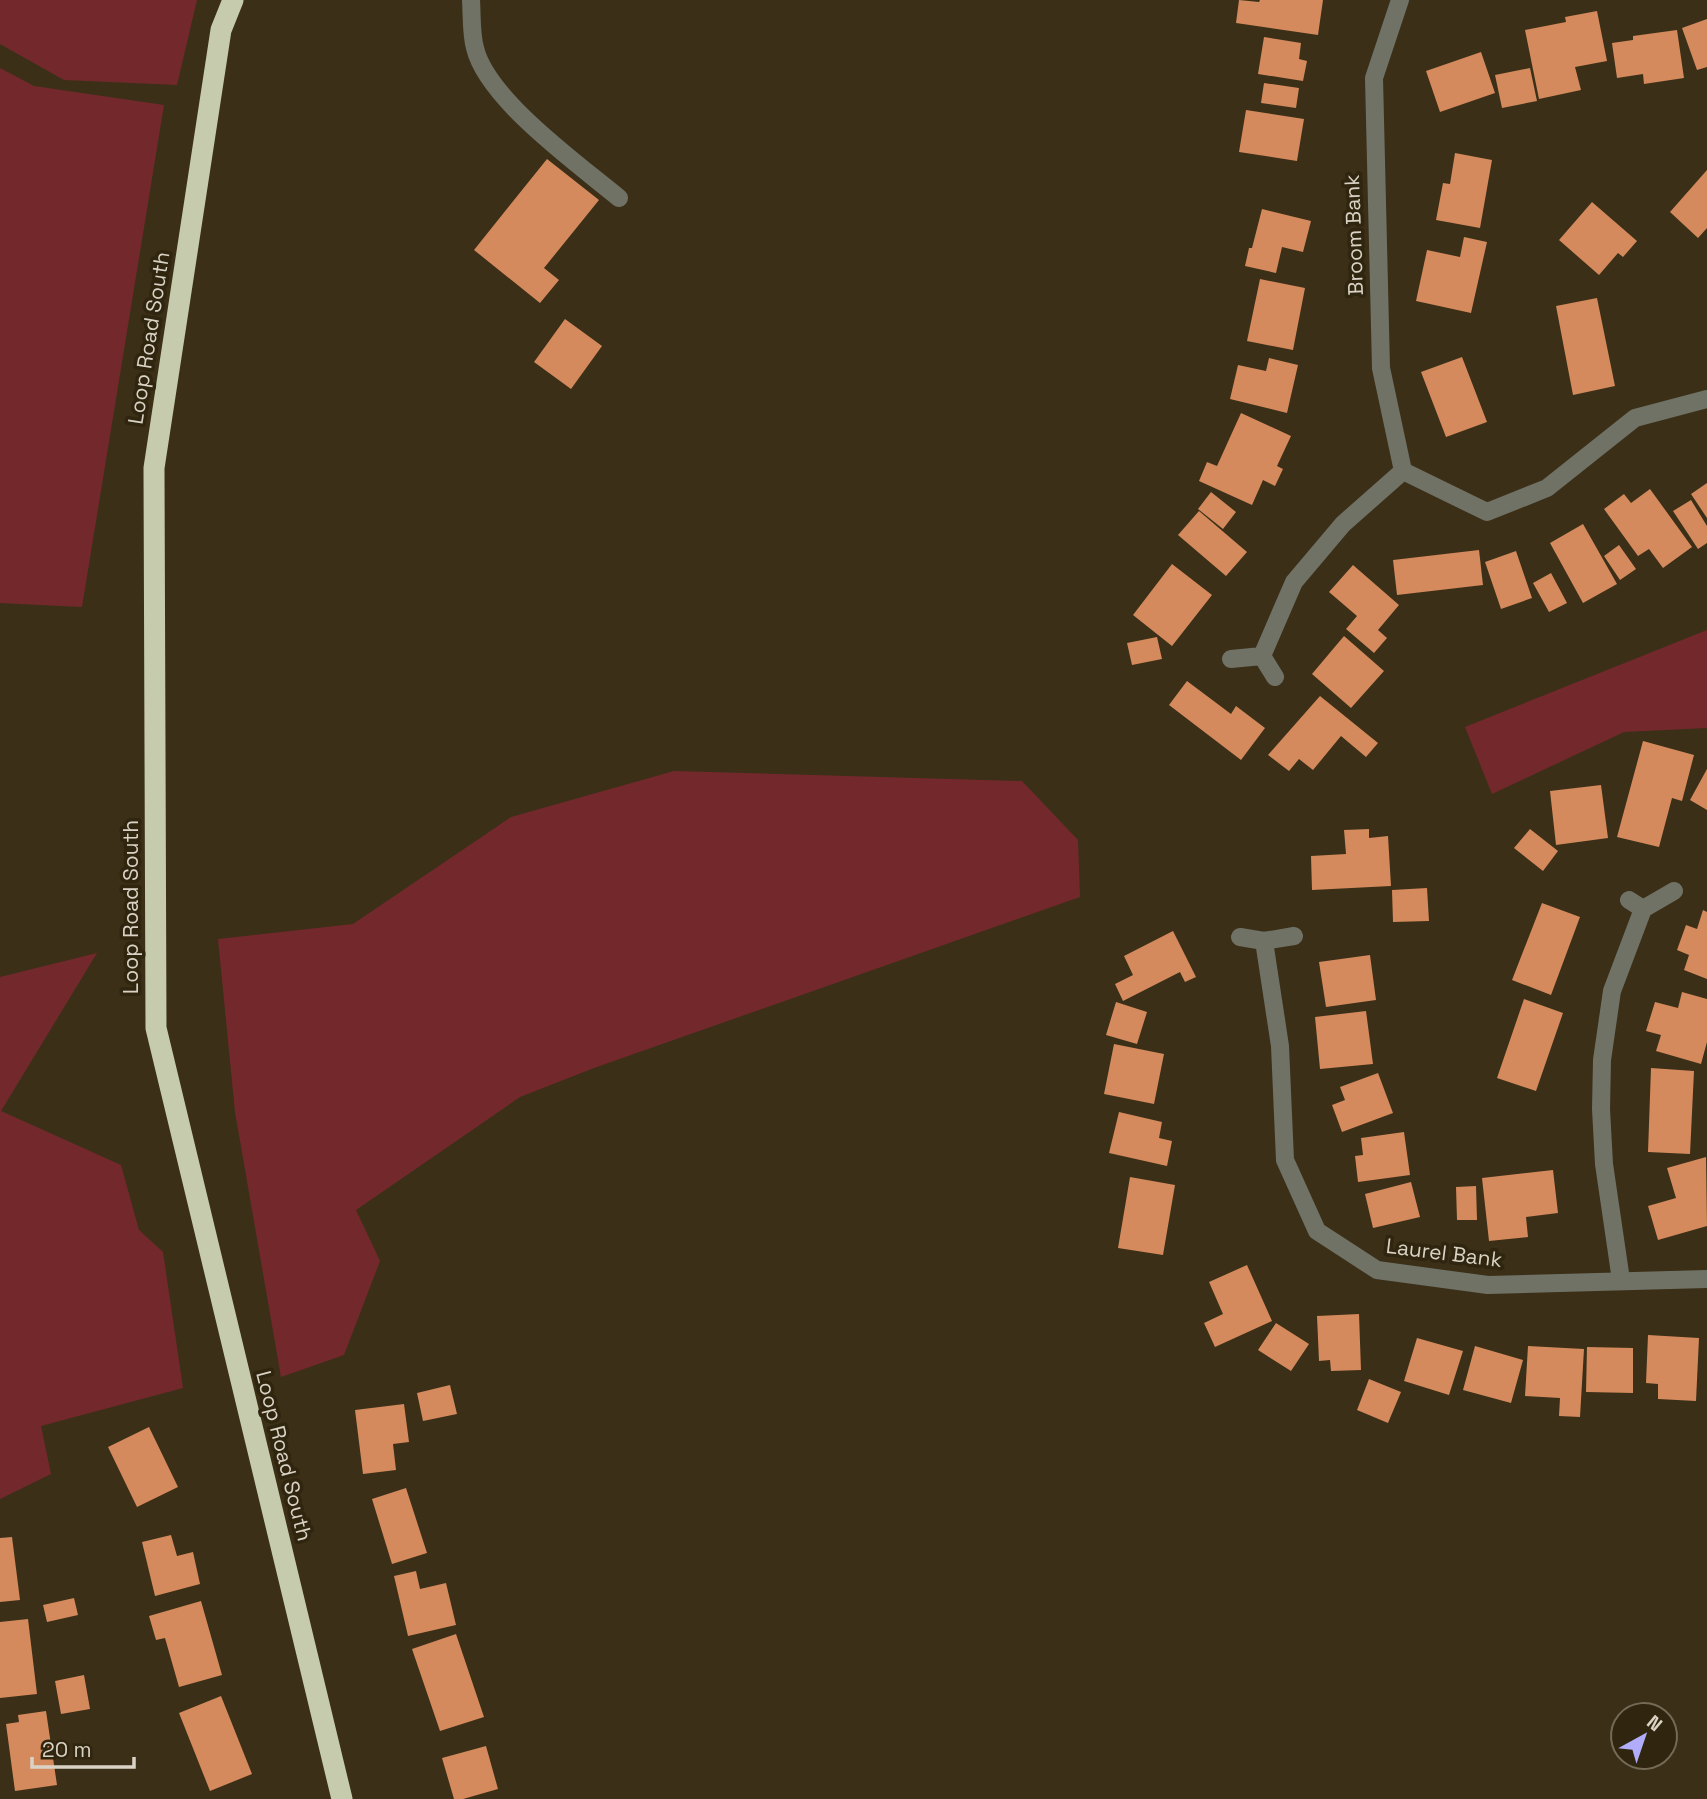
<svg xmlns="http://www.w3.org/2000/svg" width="1707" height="1799" font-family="'Space Grotesk',sans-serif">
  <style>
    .green { fill: #73292c }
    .building { fill: #d48a5c }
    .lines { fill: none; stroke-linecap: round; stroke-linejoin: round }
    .minor { stroke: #707266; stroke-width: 18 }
    .highway { stroke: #c6cbad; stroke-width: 21 }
    .labels { text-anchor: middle; stroke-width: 7; stroke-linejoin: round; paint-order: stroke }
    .street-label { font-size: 21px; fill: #dad3c5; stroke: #30250e }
  </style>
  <rect width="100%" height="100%" fill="#3b2f18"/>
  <path class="green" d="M0,0H197L177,85L64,80L0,44Z
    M0,68L34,86L164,105L82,607L0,603Z
    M1707,630V728L1624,732L1492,794L1465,727Z
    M674,771L1022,781L1078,840L1080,897L594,1068L520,1097L356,1210L380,1261L344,1355L281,1377L235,1112L218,939L353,924L511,817Z
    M97,953L1,1111L121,1165L139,1230L163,1252L183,1388L41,1426L51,1474L0,1499V977Z"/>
  <path class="building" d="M1239,0L1259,2L1260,0H1323L1318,35L1236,23Z
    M1597,11L1607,61L1575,67L1581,90L1539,99L1525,30L1566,22L1565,17Z
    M1707,19V67L1697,70L1682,28Z
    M1677,30L1684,78L1644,84L1643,74L1617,78L1612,43L1633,40V36Z
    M1264,37L1301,43L1299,59L1307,61L1303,81L1258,74Z
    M1481,52L1495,93L1440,112L1426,71Z
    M1530,68L1537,101L1502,108L1495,75Z
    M1264,83L1299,88L1296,108L1261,103Z
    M1246,110L1304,119L1297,161L1239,152Z
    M1455,153L1492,160L1480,228L1436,220L1443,183L1450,184Z
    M547,159L599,200L544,268L559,280L540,303L474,250Z
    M1707,170V228L1698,238L1670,212Z
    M1592,202L1637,241L1623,257L1618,253L1599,275L1559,240Z
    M1262,209L1311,221L1303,252L1282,247L1276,273L1245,266L1249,248H1252Z
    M1464,237L1487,242L1471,313L1416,301L1427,250L1460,257Z
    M1260,279L1305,288L1293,350L1247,341Z
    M1597,298L1615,386L1573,395L1556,306Z
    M565,319L602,346L571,389L534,362Z
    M1462,357L1487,422L1446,437L1421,372Z
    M1269,358L1298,365L1287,413L1230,399L1238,365L1266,371Z
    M1241,413L1291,436L1277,466L1283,469L1275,486L1263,480L1252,505L1199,481L1207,462L1217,466Z
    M1707,483V518L1691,494Z
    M1650,489L1692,547L1663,568L1649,549L1638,556L1604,509L1624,494L1631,503Z
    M1211,492L1236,512L1223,529L1198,509Z
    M1691,500L1707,526V543L1698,549L1673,511Z
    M1199,511L1247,552L1226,576L1178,535Z
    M1583,524L1617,584L1583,603L1550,543Z
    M1619,545L1636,569L1620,580L1604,556Z
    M1479,550L1483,585L1397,595L1393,560Z
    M1516,551L1532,598L1501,609L1485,562Z
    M1172,564L1212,595L1172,646L1133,615Z
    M1353,565L1399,605L1378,630L1387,638L1374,653L1346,629L1357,616L1329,592Z
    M1551,573L1567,603L1549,612L1533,583Z
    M1344,636L1384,671L1351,708L1312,674Z
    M1157,637L1162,659L1132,665L1127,643Z
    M1187,681L1231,714L1236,706L1265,728L1241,760L1169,705Z
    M1320,696L1378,743L1366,757L1341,736L1313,770L1299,759L1289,771L1268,755Z
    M1643,741L1694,755L1682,801L1672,798L1659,847L1617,837Z
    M1707,769V810L1690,800Z
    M1601,785L1608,838L1556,845L1550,791Z
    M1369,829V838L1388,836L1391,886L1312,890L1311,856L1346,854L1344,830Z
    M1530,829L1558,851L1543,871L1514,848Z
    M1427,888L1429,921L1393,922L1392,890Z
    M1542,903L1580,917L1551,995L1512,980Z
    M1703,910L1707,912V979L1684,970L1689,955L1677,950L1686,925L1697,929Z
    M1173,931L1196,977L1185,982L1180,972L1123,1001L1115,984L1133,975L1124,956Z
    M1370,955L1376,1000L1326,1007L1319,962Z
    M1682,992L1707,999V1042L1701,1064L1656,1051L1661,1035L1646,1031L1655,1002L1678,1008Z
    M1524,999L1563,1013L1536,1091L1497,1078Z
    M1116,1002L1147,1012L1137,1044L1106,1035Z
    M1366,1011L1373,1064L1320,1069L1315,1017Z
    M1114,1044L1164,1054L1154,1104L1104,1094Z
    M1651,1068L1694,1071L1690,1154L1648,1152Z
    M1378,1073L1393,1113L1342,1132L1332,1105L1345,1100L1340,1087Z
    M1119,1112L1162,1122L1159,1138L1172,1141L1167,1166L1109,1153Z
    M1404,1132L1410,1175L1358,1182L1355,1156L1363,1155L1361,1138Z
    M1706,1157L1707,1226L1658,1240L1648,1206L1676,1198L1667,1168Z
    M1553,1170L1558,1213L1526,1217L1528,1237L1489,1241L1482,1178Z
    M1130,1177L1175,1185L1163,1255L1118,1248Z
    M1411,1182L1420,1217L1373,1228L1365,1194Z
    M1476,1186L1477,1220H1457L1456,1187Z
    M1247,1265L1272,1321L1215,1347L1204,1323L1223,1314L1209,1282Z
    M1359,1314L1361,1370L1331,1371L1330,1360L1319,1361L1317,1316Z
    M1276,1323L1309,1344L1291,1371L1258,1350Z
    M1648,1335L1699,1338L1696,1401L1658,1399V1384L1646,1383Z
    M1417,1338L1463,1351L1449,1395L1404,1381Z
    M1475,1346L1523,1360L1511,1403L1463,1390Z
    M1528,1346L1584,1349L1580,1417L1559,1416L1560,1398L1525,1396Z
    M1587,1347L1633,1348V1393L1586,1392Z
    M1369,1379L1401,1392L1388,1423L1357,1410Z
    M450,1385L457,1414L423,1421L417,1393Z
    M404,1404L409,1442L393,1444L396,1470L363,1474L355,1410Z
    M149,1427L178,1487L137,1507L108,1447Z
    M406,1488L427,1553L392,1564L372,1499Z
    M171,1535L177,1556L193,1552L200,1584L155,1596L142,1542Z
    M12,1537L20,1600L0,1602V1538Z
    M416,1571L420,1589L446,1583L456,1625L408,1636L394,1576Z
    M74,1598L78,1615L47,1622L43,1605Z
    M201,1601L222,1675L179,1687L165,1638L156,1640L149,1616Z
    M28,1619L37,1694L0,1698V1622Z
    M456,1634L484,1717L440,1731L412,1649Z
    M84,1675L90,1709L61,1714L55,1681Z
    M221,1696L252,1774L210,1791L179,1713Z
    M46,1711L57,1785L15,1791L6,1724L19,1722L18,1715Z
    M486,1746L498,1789L463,1799H454L442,1758Z"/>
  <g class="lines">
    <path class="minor" d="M471,0C472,15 471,34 475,48C487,99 578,164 619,198
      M1400,0L1374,78L1381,368L1403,471L1487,512L1547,488L1635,418L1707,399
      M1231,659L1262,656
      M1275,677L1262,656L1294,582L1343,524L1403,471
      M1629,900L1643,909L1674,891
      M1240,937L1264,941L1294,936
      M1264,941L1280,1046L1285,1160L1317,1231L1377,1270L1488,1285L1707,1279
      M1621,1280L1604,1164L1601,1109L1602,1060L1612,991L1643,909"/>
    <path class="highway" d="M233,0L221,30L154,468L156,1028L342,1799"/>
  </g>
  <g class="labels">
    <g class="street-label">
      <text transform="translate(1354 235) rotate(-92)" y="7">Broom Bank</text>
      <text transform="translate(149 338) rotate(-81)" y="7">Loop Road South</text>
      <text transform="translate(131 907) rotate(-90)" y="7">Loop Road South</text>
      <text transform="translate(1444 1253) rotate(7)" y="7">Laurel Bank</text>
      <text transform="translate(284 1456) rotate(76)" y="7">Loop Road South</text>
    </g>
  </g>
  <g transform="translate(1644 1736) rotate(40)"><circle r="33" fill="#30250e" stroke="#746b57" stroke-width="2"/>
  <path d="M0-5L12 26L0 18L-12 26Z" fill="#b1adfa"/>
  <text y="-10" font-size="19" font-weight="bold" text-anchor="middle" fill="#dad3c5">N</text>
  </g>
  <path d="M32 1757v10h102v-10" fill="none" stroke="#dad3c5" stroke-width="3.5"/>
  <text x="42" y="1757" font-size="21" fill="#dad3c5" stroke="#30250e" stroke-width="5" paint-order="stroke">20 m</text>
</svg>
